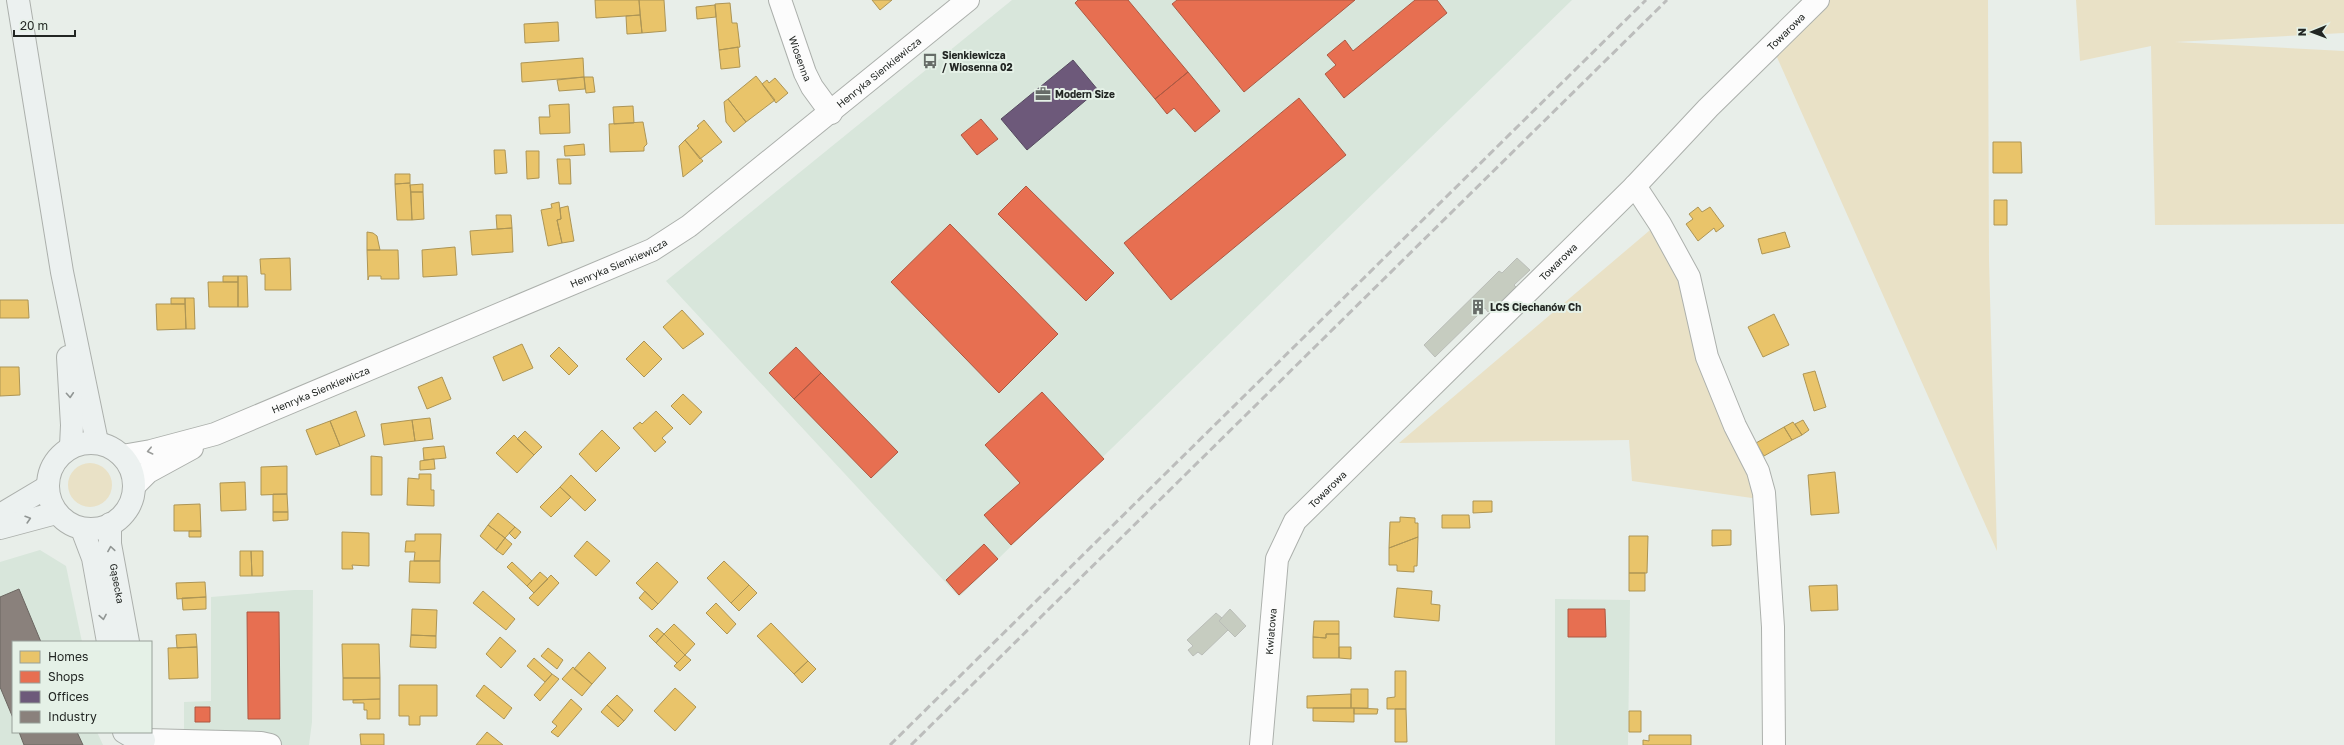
<svg xmlns="http://www.w3.org/2000/svg" width="2344" height="745" font-family="'Golos Text',sans-serif">
  <style>
    .built { fill: #d8e6db }
    .green { fill: #e9e1c6 }
    .homes { fill: #e9c46a; stroke: #ad9555 }
    .shops { fill: #e76f51; stroke: #ac5943 }
    .offices { fill: #6d597a; stroke: #564a60 }
    .industry { fill: #8a817c; stroke: #6b6661 }
    .building { fill: #c6ccc0; stroke: #babdb8 }
    .lines { fill: none; stroke-linecap: round; stroke-linejoin: round }
    .minor-casing { stroke: #acb0ac; stroke-width: 24 }
    .tertiary-casing { stroke: #acb0ac; stroke-width: 24 }
    .secondary-casing { stroke: #acb0ac; stroke-width: 24 }
    .minor { stroke: #fcfcfc; stroke-width: 22 }
    .tertiary { stroke: #fcfcfc; stroke-width: 22 }
    .secondary { stroke: #ecf1f0; stroke-width: 22 }
    .rail { stroke: #bcbdbc; stroke-width: 3; stroke-dasharray: 8 4; stroke-linecap: butt }
    .oneway { stroke: #919694 }
    .oneway2 { stroke: #9a9c9a }
    .labels { text-anchor: middle; stroke-width: 4; stroke-linejoin: round; paint-order: stroke }
    .street-label { font-size: 10px; fill: #222623; stroke: #e5f1e7 }
    .poi-label { font-size: 10px; font-weight: bold; fill: #222623; stroke: #e5f1e7; text-anchor: start }
  </style>
  <rect width="100%" height="100%" fill="#e8eee9"/>
  <path class="built" d="M1012,0H1572L959,597L666,281Z
    M40,550L66,566L82,642H13V732H97L103,745H0V562Z
    M294,590H313L312,722L309,745H184V702L211,701V597Z
    M1555,599L1630,600L1628,745H1555Z"/>
  <path class="green" d="M1818,0H1988L1989,261L1997,551L1772,46Z
    M2076,0H2344V33L2175,42L2344,51V224L2155,225L2151,46L2080,61Z
    M1656,225L1678,270L1759,499L1632,481L1629,440L1399,443Z
    M68 485a22 22 0 1 1 44 0a22 22 0 1 1-44 0Z"/>
  <path class="homes" d="M595,0H639L640,15L596,18Z
    M639,0H664L666,31L642,33Z
    M872,0H892L880,10Z
    M730,3L732,23H737L740,47L719,50L715,4Z
    M715,5L716,17L697,19L696,7Z
    M640,15L642,33L627,34L626,16Z
    M558,22L559,41L525,43L524,24Z
    M738,47L740,67L721,69L719,50Z
    M583,58L584,77L522,82L521,63Z
    M756,76L775,100L746,122L728,99Z
    M584,77L585,89L559,91L557,80Z
    M584,77H593L595,92L586,93Z
    M775,78L788,93L776,103L762,84L767,80L769,83Z
    M728,99L746,122L734,132L726,122L724,102Z
    M569,104L570,133L540,134L539,117H550L549,105Z
    M633,106L634,123L614,124L613,107Z
    M704,120L722,142L700,159L685,140L699,128L697,126Z
    M643,122L647,144L644,147V151L610,152L609,124Z
    M685,140L703,161L683,177L679,146Z
    M1993,142H2021L2022,173H1993Z
    M584,144L585,155L565,156L564,146Z
    M494,150H505L507,173L495,174Z
    M526,151H539V178L527,179Z
    M557,159H570L571,184H559Z
    M395,174H410V183L395,184Z
    M410,183L412,220H397L395,184Z
    M423,184V192H411L410,185Z
    M411,192H423L424,219L412,220Z
    M1994,200H2007V225H1994Z
    M559,202L561,219L557,220L562,243L548,246L541,210L552,208L551,204Z
    M568,206L574,241L562,243L557,220L561,219L560,208Z
    M1698,207L1702,212L1710,207L1724,226L1716,232L1714,228L1698,241L1686,224L1693,219L1689,214Z
    M496,215H511L512,228L497,229Z
    M512,228L513,252L472,255L470,231Z
    M367,232L373,233L377,236L380,250H367Z
    M1785,232L1790,247L1762,254L1758,239Z
    M455,247L457,275L423,277L422,250Z
    M367,250H398L399,279H381V276H369L368,280Z
    M290,258L291,290H265V274H261L260,259Z
    M223,276H238V282H223Z
    M238,276H247L248,307H238Z
    M208,282H238V307H209Z
    M171,298H185V304H171Z
    M185,298H194L195,329H186Z
    M0,300H28L29,318H0Z
    M156,304H185L186,329L157,330Z
    M682,310L704,334L683,349L663,327Z
    M1774,314L1789,345L1763,357L1748,327Z
    M644,341L662,359L644,377L626,359Z
    M522,344L533,368L503,381L493,357Z
    M559,347L578,366L569,375L550,356Z
    M0,367H19L20,395L0,396Z
    M1815,371L1826,407L1814,411L1803,374Z
    M442,377L451,399L427,409L418,387Z
    M683,394L702,412L690,425L671,406Z
    M356,411L365,436L340,446L330,421Z
    M656,411L673,428L662,438L666,442L655,452L633,428L640,422L642,424Z
    M430,418L433,439L415,441L412,420Z
    M412,420L415,441L384,445L381,424Z
    M1803,420L1809,430L1802,435L1795,424Z
    M330,421L340,446L316,455L306,430Z
    M1793,422L1802,435L1792,440L1784,427Z
    M1784,427L1792,440L1764,456L1756,443Z
    M602,430L620,448L596,472L579,454Z
    M525,431L542,447L534,455L517,439Z
    M514,435L534,455L517,473L496,453Z
    M444,446L446,458L424,460L423,448Z
    M371,456L382,457V495H371Z
    M434,459L435,469L420,470V461Z
    M287,466V494L261,495V467Z
    M1835,472L1839,513L1811,515L1808,475Z
    M419,474H431V490H434V506L407,505L408,478L419,479Z
    M571,475L596,500L585,511L560,487Z
    M245,482L246,510L221,511L220,483Z
    M560,487L571,497L551,517L540,507Z
    M273,494H287L288,512H273Z
    M1473,501H1492V512L1473,513Z
    M200,504L201,531H174V505Z
    M273,512H288V520L273,521Z
    M498,513L515,527L505,538L488,525Z
    M1442,515H1469L1470,528H1442Z
    M1400,517L1415,518V523H1418V537L1389,548L1390,522H1400Z
    M488,525L505,538L496,550L480,536Z
    M515,527L521,532L515,539L509,533Z
    M1712,530H1731V545L1712,546Z
    M189,531H201V537H189Z
    M342,532L369,533V566L352,565L353,569H342Z
    M415,534H441L440,561H414L415,552H405L406,541H415Z
    M1629,536H1648L1647,573H1629Z
    M1418,537L1417,566H1414V572L1397,571V565H1389V548Z
    M505,538L512,544L503,555L496,550Z
    M587,541L610,561L596,576L574,556Z
    M240,551H251L252,576H240Z
    M251,551H263V576H252Z
    M410,561H440V583L409,582Z
    M724,561L749,585L731,603L707,578Z
    M512,562L532,581L527,586L507,567Z
    M657,562L678,582L658,604L636,583Z
    M540,572L548,579L534,593L527,586Z
    M1629,573H1645V591H1629Z
    M551,575L559,583L538,606L529,598Z
    M205,582L206,597L177,599L176,583Z
    M749,585L757,593L739,611L731,603Z
    M1837,585L1838,610L1811,611L1809,586Z
    M1397,588L1432,591L1431,604L1440,605L1439,621L1394,617Z
    M483,591L515,619L506,630L473,603Z
    M645,591L658,604L652,610L639,598Z
    M206,597V609L183,610L182,598Z
    M716,603L736,624L727,634L706,613Z
    M412,609L437,610L436,636L411,635Z
    M1314,621H1339V634H1326V638L1313,637Z
    M771,623L808,661L794,674L757,636Z
    M674,624L695,644L685,655L664,634Z
    M657,628L664,634L656,643L649,636Z
    M196,634L197,647L177,648L176,635Z
    M664,634L685,655L677,663L656,643Z
    M1326,634H1339V658H1313V637L1326,638Z
    M411,635L436,636V648L410,647Z
    M500,637L516,651L501,668L486,654Z
    M342,644H379L380,678H343Z
    M197,647L198,678L169,679L168,648Z
    M1339,647H1351V659L1339,658Z
    M548,648L563,660L557,669L541,656Z
    M589,652L606,668L592,684L574,669Z
    M685,655L691,660L680,671L674,666Z
    M534,658L552,674L545,682L527,666Z
    M808,661L816,669L802,683L794,674Z
    M573,667L592,684L582,696L562,679Z
    M1395,671H1406V709H1387V698L1395,697Z
    M552,674L559,679L540,701L534,695Z
    M343,678H380V699L343,700Z
    M399,685H437V716H420V725H409V716H399Z
    M484,685L512,708L504,719L476,696Z
    M675,688L696,707L675,731L654,711Z
    M1351,689H1368V708H1351Z
    M1351,694V708H1307V696Z
    M617,695L633,710L624,721L607,705Z
    M380,699V719H367V710H364V703H353V700Z
    M571,699L582,709L558,737L551,732L557,726L552,722Z
    M607,705L624,721L618,727L601,712Z
    M1313,708H1354V722L1313,721Z
    M1354,708L1378,709L1377,714H1354Z
    M1395,709H1406L1407,742H1395Z
    M1629,711H1641V732H1629Z
    M487,732L503,745H476Z
    M360,734H384V745H361Z
    M1649,735H1691V745H1643V740L1649,741Z"/>
  <path class="shops" d="M1078,0H1128L1188,72L1155,99L1075,3Z
    M1177,0H1355L1244,92L1172,4Z
    M1415,0H1437L1447,13L1344,98L1325,74L1336,65L1327,55L1345,40L1353,51Z
    M1188,72L1220,111L1195,132L1174,108L1167,114L1155,99Z
    M1299,98L1346,155L1171,300L1124,243Z
    M981,119L998,139L977,155L961,135Z
    M1026,186L1114,273L1086,301L998,214Z
    M950,224L1058,334L999,393L891,282Z
    M796,347L821,373L794,399L769,373Z
    M821,373L898,452L871,478L794,399Z
    M1042,392L1104,459L1011,545L984,515L1020,483L985,445Z
    M984,544L998,559L959,595L946,580Z
    M1568,609H1605L1606,637H1568Z
    M247,612H279L280,719H248Z
    M195,707H210V722H195Z"/>
  <path class="offices" d="M1073,60L1098,90L1027,150L1001,119Z"/>
  <path class="industry" d="M19,589L41,642H13V718L0,687V597Z
    M19,732H77L83,745H24Z"/>
  <path class="building" d="M1517,258L1530,270L1514,285L1516,287L1496,308L1494,306L1488,312L1485,308L1435,357L1424,345L1493,277L1499,271L1502,273Z
    M1230,609L1246,626L1235,637L1219,621Z
    M1216,613L1222,618L1219,621L1228,630L1202,655L1198,652L1193,656L1188,650L1193,646L1187,640Z"/>
  <g class="lines">
    <defs>
      <g id="minor">
        <path id="s1" d="M780,0L805,73L812,87L831,113"/>
        <path d="M1635,186L1660,224L1689,277L1707,357L1735,426L1758,471L1764,493L1773,627L1774,745"/>
        <path d="M144,740L261,743L270,745"/>
        <path id="s2" d="M1261,745L1277,559L1295,521L1635,186L1708,108L1818,0"/>
      </g>
      <g id="tertiary">
        <path id="s3" d="M122,456L151,451L215,434L652,250L689,226L968,0"/>
        <path d="M134,486L148,472L192,448"/>
      </g>
      <g id="secondary">
        <path d="M18,0L62,272L97,442"/>
        <path d="M68,357L72,425L71,446"/>
        <circle cx="91" cy="486" r="43"/>
        <path d="M0,515L47,487"/>
        <path id="s4" d="M110,524V544L128,642"/>
        <path d="M0,528L56,513"/>
        <path d="M82,529L93,558L108,642"/>
        <path d="M124,732L136,739L144,740"/>
      </g>
    </defs>
    <use href="#minor" class="minor-casing"/>
    <use href="#tertiary" class="tertiary-casing"/>
    <use href="#secondary" class="secondary-casing"/>
    <use href="#minor" class="minor"/>
    <use href="#tertiary" class="tertiary"/>
    <use href="#secondary" class="secondary"/>
    <path class="rail" d="M890,745L1646,0
      M911,745L1667,0"/>
  </g>
  <defs><path id="oneway-chevron" d="M-2-3.5L2.5 0L-2 3.5" fill="none" stroke-width="1.6" stroke-linecap="round" stroke-linejoin="round"/></defs>
  <g class="oneway">
    <use href="#oneway-chevron" transform="translate(70 395) rotate(86)"/>
    <use href="#oneway-chevron" transform="translate(28 519) rotate(-17)"/>
    <use href="#oneway-chevron" transform="translate(111 549) rotate(-99)"/>
    <use href="#oneway-chevron" transform="translate(103 617) rotate(80)"/>
  </g>
  <use class="oneway2" href="#oneway-chevron" transform="translate(150 451) rotate(167)"/>
  <defs>
    <symbol id="bus-bare" viewBox="-9 -9 18 18"><path d="M-5-6H5V4H4V6H2V4H-2V6H-4V4H-5ZM-3.5-4V0h7V-4ZM-3.5 1.2v1.5H-2V1.2ZM2 1.2v1.5H3.5V1.2Z" fill="#676c68" stroke="#e5f1e7" stroke-width="2.5" paint-order="stroke"/></symbol>
    <symbol id="office-bare" viewBox="-9 -9 18 18"><path d="M-6-3h4V-5.5h4V-3h4V5H-6ZM-1-4.5V-3h2v-1.5ZM-6 0V1H6V0Z" fill="#676c68" stroke="#e5f1e7" stroke-width="2.5" paint-order="stroke"/></symbol>
    <symbol id="building-bare" viewBox="-9 -9 18 18"><path d="M-4-6H4V6H1V3H-1V6H-4ZM-2.5-4.3h1.7v1.8h-1.7ZM.8-4.3h1.7v1.8H.8ZM-2.5-1h1.7V.8h-1.7ZM.8-1h1.7V.8H.8Z" fill="#676c68" stroke="#e5f1e7" stroke-width="2.5" paint-order="stroke"/></symbol>
  </defs>
  <g fill-rule="evenodd">
    <use href="#bus-bare" x="919" y="50" width="22" height="22"/>
    <use href="#office-bare" x="1032" y="83" width="22" height="22"/>
    <use href="#building-bare" x="1467" y="296" width="22" height="22"/>
  </g>
  <g class="labels">
    <g class="street-label">
      <text dy="4" stroke="none"><textPath href="#s2" startOffset="922">Towarowa</textPath></text>
      <text dy="4" stroke="none"><textPath href="#s1" startOffset="62">Wiosenna</textPath></text>
      <text dy="4" stroke="none"><textPath href="#s3" startOffset="858">Henryka Sienkiewicza</textPath></text>
      <text dy="4" stroke="none"><textPath href="#s3" startOffset="534">Henryka Sienkiewicza</textPath></text>
      <text dy="4" stroke="none"><textPath href="#s2" startOffset="598">Towarowa</textPath></text>
      <text dy="4" stroke="none"><textPath href="#s3" startOffset="210">Henryka Sienkiewicza</textPath></text>
      <text dy="4" stroke="none"><textPath href="#s2" startOffset="274">Towarowa</textPath></text>
      <text dy="4" stroke="none"><textPath href="#s4" startOffset="60">Gąsecka</textPath></text>
      <text dy="4" stroke="none"><textPath href="#s2" startOffset="114">Kwiatowa</textPath></text>
    </g>
    <g class="poi-label">
      <text x="942" y="59">Sienkiewicza<tspan x="942" dy="12">/ Wiosenna 02</tspan></text>
      <text x="1055" y="98">Modern Size</text>
      <text x="1490" y="311">LCS Ciechanów Ch</text>
    </g>
  </g>
  <rect x="12" y="641" width="140" height="92" fill="#e5f1e7" stroke="#97a099"/>
  <rect x="20" y="651" width="20" height="12" fill="#e9c46a" stroke="#97a099"/>
  <text x="48" y="661" font-size="12" fill="#222623">Homes</text>
  <rect x="20" y="671" width="20" height="12" fill="#e76f51" stroke="#97a099"/>
  <text x="48" y="681" font-size="12" fill="#222623">Shops</text>
  <rect x="20" y="691" width="20" height="12" fill="#6d597a" stroke="#97a099"/>
  <text x="48" y="701" font-size="12" fill="#222623">Offices</text>
  <rect x="20" y="711" width="20" height="12" fill="#8a817c" stroke="#97a099"/>
  <text x="48" y="721" font-size="12" fill="#222623">Industry</text>
  <g transform="translate(2312 32) rotate(269)" stroke="#e5f1e7" stroke-width="3" paint-order="stroke">
  <path d="M0-3L7 15L0 10L-7 15Z" fill="#222623"/>
  <text y="-6" font-size="11" font-weight="bold" text-anchor="middle" fill="#222623">N</text>
  </g>
  <path d="M14 30v6h61v-6" fill="none" stroke="#222623" stroke-width="2"/>
  <text x="20" y="30" font-size="12" fill="#222623" stroke="#e5f1e7" stroke-width="3" paint-order="stroke">20 m</text>
</svg>
